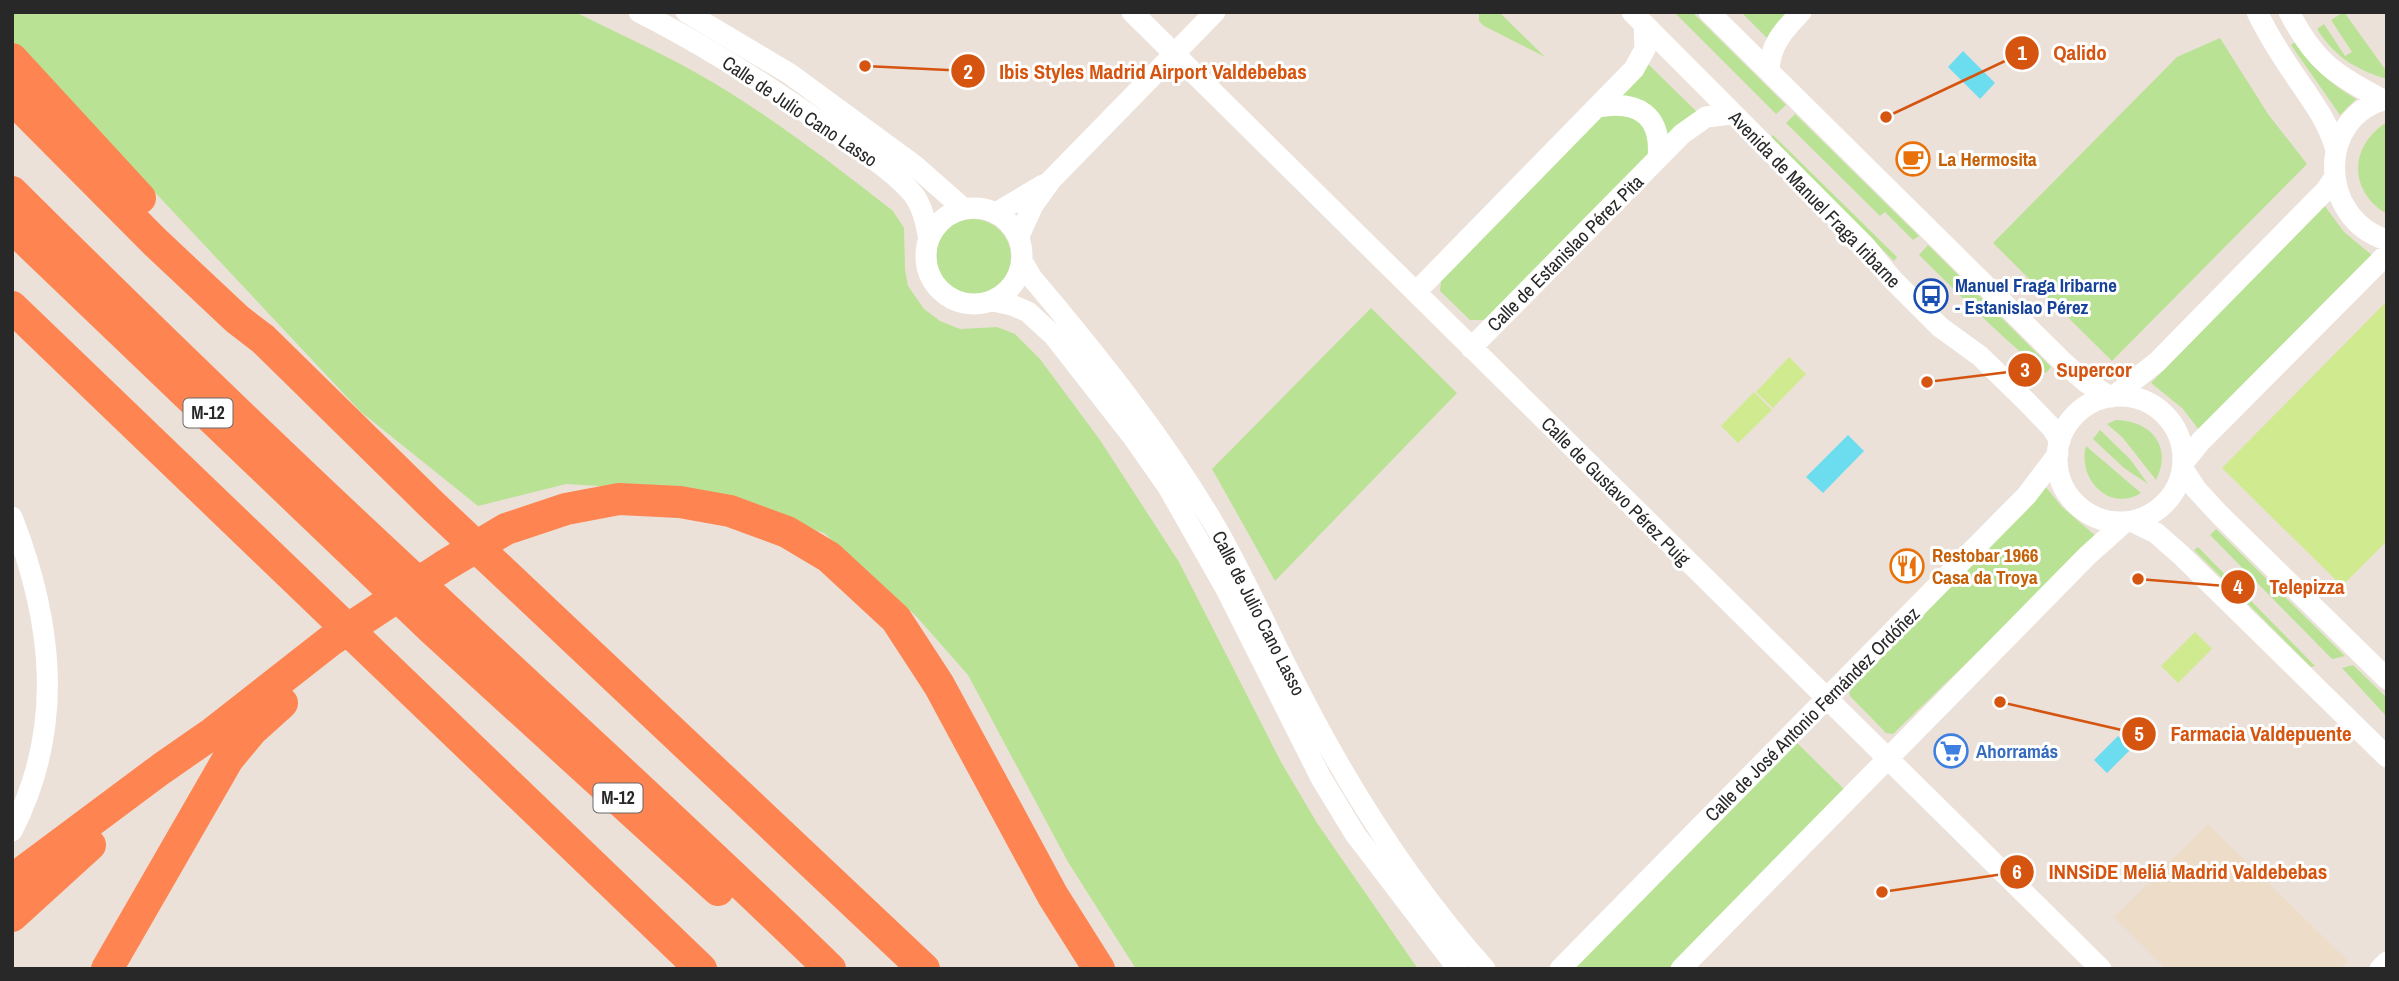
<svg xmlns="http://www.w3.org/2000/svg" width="2399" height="981" font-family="'Archivo Narrow',sans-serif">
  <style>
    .education { fill: #eddcc8 }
    .green { fill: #bae295 }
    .pitch { fill: #d0ea90 }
    .water { fill: #6bddee }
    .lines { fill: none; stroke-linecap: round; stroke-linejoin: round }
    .minor { stroke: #fff; stroke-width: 21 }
    .highway { stroke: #fe8451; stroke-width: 32 }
    .labels { text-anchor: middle; stroke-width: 6; stroke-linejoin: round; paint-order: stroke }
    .shield { fill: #fff; stroke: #686868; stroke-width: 2 }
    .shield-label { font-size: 18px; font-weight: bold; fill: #282828 }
    .street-label { font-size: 19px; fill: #282828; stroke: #fff }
    .food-label { font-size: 19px; font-weight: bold; fill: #c56008; stroke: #fff; text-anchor: start }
    .transit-label { font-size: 19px; font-weight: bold; fill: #164399; stroke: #fff; text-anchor: start }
    .shop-label { font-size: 19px; font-weight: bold; fill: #366cbe; stroke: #fff; text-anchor: start }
    .leader { fill: none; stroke: #d5540f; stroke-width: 2.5 }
    .callout-dot { fill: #d5540f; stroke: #fff; stroke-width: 2.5 }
    .mark-label { font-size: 21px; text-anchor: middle; font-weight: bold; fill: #fff }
    .callout-label { font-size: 21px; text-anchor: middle; font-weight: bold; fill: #d5540f; stroke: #fff; stroke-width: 6; stroke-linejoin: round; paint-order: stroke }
  </style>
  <rect width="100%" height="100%" fill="#ebe1d9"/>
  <path class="education" d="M2208,824L2348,961L2340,969H2166L2114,917Z"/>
  <path class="green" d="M12,12H575C621,35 669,56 714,83C777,121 836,166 893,211L904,228L905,269L908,286L924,309L940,321L960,329L997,327L1015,334L1040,359L1100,440L1179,562L1281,762L1317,823L1418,969H1136L1068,862L968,675L916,616L824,533L709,493L566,484L478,506L361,412L12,40Z
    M1479,12H1499L1545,57L1484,26L1479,21Z
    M1674,12H1692L1786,105L1776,114Z
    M1741,12H1793L1767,38Z
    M2344,12L2387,72V79C2356,70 2334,56 2317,29L2324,24L2345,56L2352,52L2331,20Z
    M2220,38L2268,114L2307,164L2112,361L1993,243L2177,57Z
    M2295,42C2312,67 2330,84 2356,99L2340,115L2291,45Z
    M1648,64L1697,112L1493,320H1470L1440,291L1442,273Z
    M1795,114L1919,236L1913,240L1885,212L1880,216L1786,123Z
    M2387,122V214C2348,191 2349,146 2387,122Z
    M1773,135L1897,257L1894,261L1771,138Z
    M2324,205L2344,232L2373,256L2200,431L2182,408L2151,383Z
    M935 257a38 38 0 1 1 76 0a38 38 0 1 1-76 0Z
    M1928,245L2051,367L2046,373C2000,337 1960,295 1919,255Z
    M1371,308L1457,393L1275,581L1212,469Z
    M2116,420C2151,421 2173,446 2156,480L2123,438L2107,424Z
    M2100,430L2130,459L2148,484L2124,468L2093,439Z
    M2086,446L2141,493C2109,513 2077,478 2086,446Z
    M2045,486L2062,507L2097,537L1893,734L1886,733L1850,696L1849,690Z
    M2216,529L2345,656L2332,659L2210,535Z
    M2198,547L2315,666L2311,667L2194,550Z
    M2353,665L2387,698V717L2342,668Z
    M1796,742L1845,790L1669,969H1571Z"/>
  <path class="pitch" d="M2387,301V541L2342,586L2222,468Z
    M1789,357L1806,374L1773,408L1756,392Z
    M1754,392L1772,410L1738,443L1721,426Z
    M2195,632L2212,649L2178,683L2161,666Z"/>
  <path class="water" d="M1963,51L1995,83L1980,99L1948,67Z
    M1848,435L1864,451L1823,493L1806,477Z
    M2118,736L2131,749L2107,773L2094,760Z"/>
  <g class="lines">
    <path class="minor" d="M639,12C709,47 773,89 837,134C862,152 893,170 913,194C923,207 926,224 929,239
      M686,12L790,74L914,165L964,209
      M1132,12L2101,969
      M1632,12L1865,246L1892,279L1940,327L1980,356L2026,401L2052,428L2060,441
      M1709,12L2064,363L2087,383L2111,397
      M2257,12C2269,37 2284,60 2300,83C2316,107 2328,122 2336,150
      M2289,12C2315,63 2335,74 2383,100
      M1769,71C1770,44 1784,30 1801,12
      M2387,99C2316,116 2318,219 2387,240
      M1598,107C1638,100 1662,115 1658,158
      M926 256a48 48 0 1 1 96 0a48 48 0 1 1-96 0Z
      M996,213L1043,185
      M1019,236L1033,205L1051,180L1215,12
      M1023,263L1032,278C1098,356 1161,435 1214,524C1245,577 1269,634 1298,689C1349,789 1410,885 1485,969
      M1416,292L1634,69L1645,49L1644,24
      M993,301L1012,305L1028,312L1054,336L1133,437L1168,487L1226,589L1321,778L1355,834L1458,969
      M1471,348L1682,134L1706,117L1732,114
      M2114,396L2157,362L2326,190L2334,178
      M2057 459a63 63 0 1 1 126 0a63 63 0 1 1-126 0Z
      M2184,462L2201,441L2387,254
      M2183,469L2196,489L2220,515L2387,679
      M12,517C53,622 65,728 12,831
      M2131,521L2156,533L2181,555L2387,757
      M1560,969L2027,495L2058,454
      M1681,969L2088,555L2125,522
      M2380,969L2387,962"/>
    <path class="highway" d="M12,59L140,198
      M12,98L155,242L237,319L263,339L430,503L924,969
      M12,192C157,336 304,478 454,616C580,734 707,849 830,969
      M12,227L433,630L718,890
      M12,307L701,969
      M12,880L161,769L210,735L330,641L444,566L506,529L566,509L619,499L680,502L730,511L787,532L829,557L896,619L939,685L1053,896L1099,969
      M12,916L90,845
      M107,969L228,759L252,730L282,703"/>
  </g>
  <defs>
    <symbol id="cafe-ring" viewBox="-11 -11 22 22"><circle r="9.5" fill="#fff" stroke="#e8710a" stroke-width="1.5"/><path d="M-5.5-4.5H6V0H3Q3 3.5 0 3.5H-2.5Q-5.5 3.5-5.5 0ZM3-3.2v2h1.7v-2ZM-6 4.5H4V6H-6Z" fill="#e8710a"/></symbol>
    <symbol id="bus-ring" viewBox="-11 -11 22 22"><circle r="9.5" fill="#fff" stroke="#1a4fb4" stroke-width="1.5"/><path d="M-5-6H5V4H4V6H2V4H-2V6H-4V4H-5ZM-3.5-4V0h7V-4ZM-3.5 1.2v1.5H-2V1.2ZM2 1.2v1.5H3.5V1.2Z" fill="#1a4fb4"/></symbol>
    <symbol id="restaurant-ring" viewBox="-11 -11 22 22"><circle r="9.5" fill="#fff" stroke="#e8710a" stroke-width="1.5"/><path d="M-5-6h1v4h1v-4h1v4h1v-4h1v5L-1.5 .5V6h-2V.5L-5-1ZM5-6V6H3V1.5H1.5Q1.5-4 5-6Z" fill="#e8710a"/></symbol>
    <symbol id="supermarket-ring" viewBox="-11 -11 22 22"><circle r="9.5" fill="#fff" stroke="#3f7fe0" stroke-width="1.5"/><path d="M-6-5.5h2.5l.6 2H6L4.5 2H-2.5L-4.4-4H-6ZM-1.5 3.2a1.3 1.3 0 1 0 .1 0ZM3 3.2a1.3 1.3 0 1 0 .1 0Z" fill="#3f7fe0"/></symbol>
  </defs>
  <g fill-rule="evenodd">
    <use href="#cafe-ring" x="1894" y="140" width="38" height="38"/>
    <use href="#bus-ring" x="1912" y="277" width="38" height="38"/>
    <use href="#restaurant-ring" x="1888" y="547" width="38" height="38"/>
    <use href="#supermarket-ring" x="1932" y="732" width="38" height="38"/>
  </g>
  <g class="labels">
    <g class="shield">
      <rect x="183.5" y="398.5" width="49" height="29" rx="5"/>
      <rect x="593.5" y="783.5" width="49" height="29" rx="5"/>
    </g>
    <g class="shield-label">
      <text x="208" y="419">M-12</text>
      <text x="618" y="804">M-12</text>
    </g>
    <g class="street-label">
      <text transform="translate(800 111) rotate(34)" y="7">Calle de Julio Cano Lasso</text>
      <text transform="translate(1815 199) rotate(46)" y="7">Avenida de Manuel Fraga Iribarne</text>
      <text transform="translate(1565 253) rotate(-45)" y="7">Calle de Estanislao Pérez Pita</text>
      <text transform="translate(1616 491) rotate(45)" y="7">Calle de Gustavo Pérez Puig</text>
      <text transform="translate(1259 613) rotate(63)" y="7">Calle de Julio Cano Lasso</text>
      <text transform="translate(1812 714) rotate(-45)" y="7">Calle de José Antonio Fernández Ordóñez</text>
    </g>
    <g class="food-label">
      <text x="1938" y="166">La Hermosita</text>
      <text x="1932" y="562">Restobar 1966<tspan x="1932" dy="22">Casa da Troya</tspan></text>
    </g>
    <g class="transit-label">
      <text x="1955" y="292">Manuel Fraga Iribarne<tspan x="1955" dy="22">- Estanislao Pérez</tspan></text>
    </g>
    <g class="shop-label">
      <text x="1976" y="758">Ahorramás</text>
    </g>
  </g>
  <path class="leader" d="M1886 117L2022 53M865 66L968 71M1927 382L2025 370M2138 579L2238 587M2000 702L2139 734M1882 892L2017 872"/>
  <g class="callout-dot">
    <circle cx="1886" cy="117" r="7"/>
    <circle cx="865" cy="66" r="7"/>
    <circle cx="1927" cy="382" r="7"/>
    <circle cx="2138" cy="579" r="7"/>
    <circle cx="2000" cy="702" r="7"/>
    <circle cx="1882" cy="892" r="7"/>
    <circle cx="2022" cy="53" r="18"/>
    <circle cx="968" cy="71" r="18"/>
    <circle cx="2025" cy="370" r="18"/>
    <circle cx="2238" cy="587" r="18"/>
    <circle cx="2139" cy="734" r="18"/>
    <circle cx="2017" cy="872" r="18"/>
  </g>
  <g class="mark-label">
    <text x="2022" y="60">1</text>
    <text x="968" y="79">2</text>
    <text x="2025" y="377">3</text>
    <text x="2238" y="594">4</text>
    <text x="2139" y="741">5</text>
    <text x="2017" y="879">6</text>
  </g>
  <g class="callout-label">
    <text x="2080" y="60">Qalido</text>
    <text x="1153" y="79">Ibis Styles Madrid Airport Valdebebas</text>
    <text x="2094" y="377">Supercor</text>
    <text x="2307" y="594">Telepizza</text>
    <text x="2261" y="741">Farmacia Valdepuente</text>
    <text x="2188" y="879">INNSiDE Meliá Madrid Valdebebas</text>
  </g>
  <rect width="2399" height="981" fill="none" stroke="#282828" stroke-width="28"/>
</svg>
